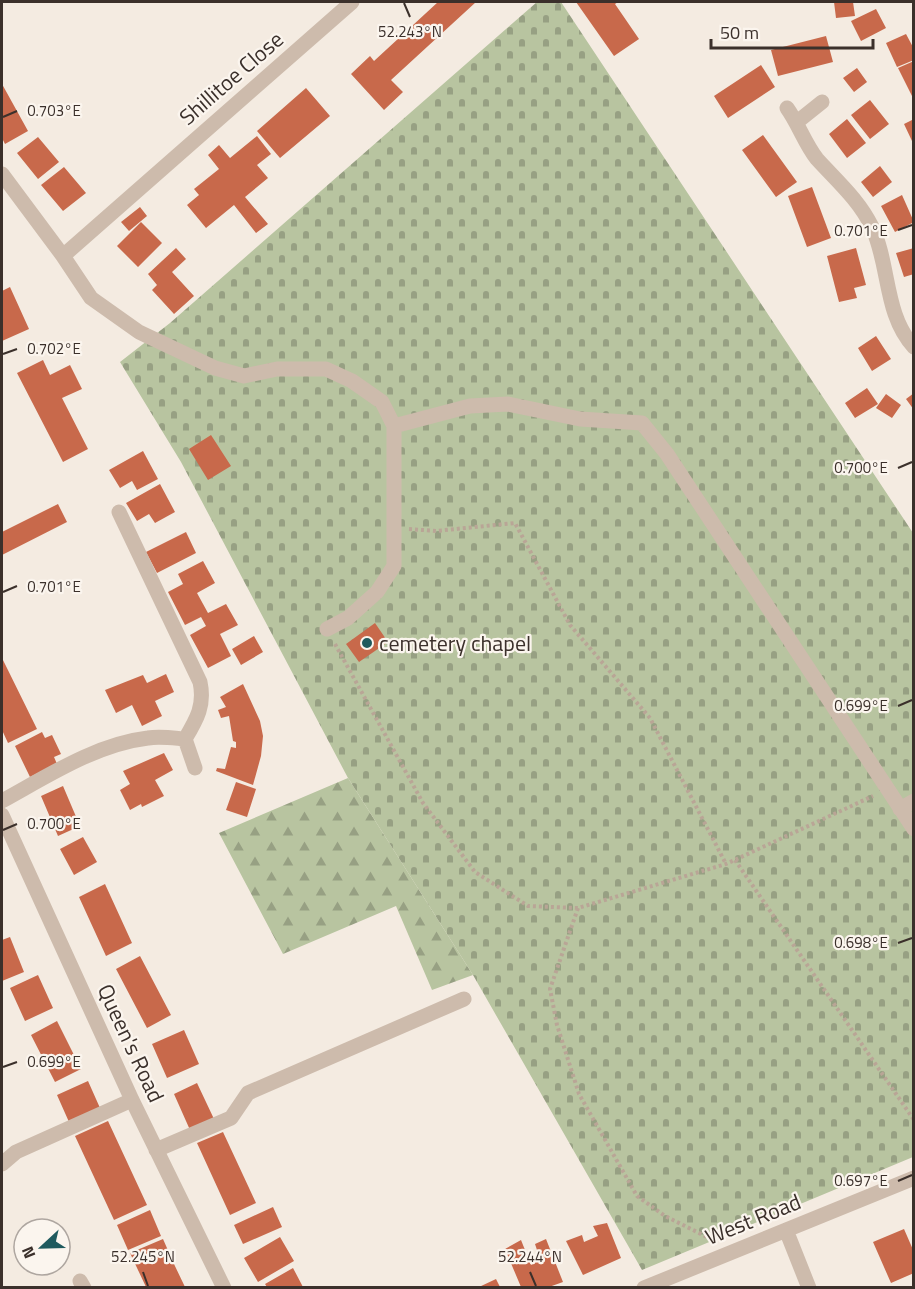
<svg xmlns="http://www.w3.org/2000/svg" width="915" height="1289" font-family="'Titillium Web',sans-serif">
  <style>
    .forest { fill: url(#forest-firs) }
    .cemetery { fill: url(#cemetery-stones) }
    .building { fill: #c8694b }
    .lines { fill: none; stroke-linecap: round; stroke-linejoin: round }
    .path { stroke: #b9a596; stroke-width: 4; stroke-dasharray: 3 3; stroke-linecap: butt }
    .minor { stroke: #cdbbac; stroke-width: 15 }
    .ticks { fill: none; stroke: #3b302b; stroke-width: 2 }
    .poi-dot { fill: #1f5a5e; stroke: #fbf5ee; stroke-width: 2 }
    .labels { text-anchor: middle; stroke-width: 4.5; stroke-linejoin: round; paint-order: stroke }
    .street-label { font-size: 22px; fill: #3b302b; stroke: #fbf5ee }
    .poi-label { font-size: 22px; fill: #3b302b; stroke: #fbf5ee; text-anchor: start }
    .ticks-label { font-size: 15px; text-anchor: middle; fill: #3b302b; stroke: #fbf5ee; stroke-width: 4.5; stroke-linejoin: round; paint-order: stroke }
  </style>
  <defs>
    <pattern id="forest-firs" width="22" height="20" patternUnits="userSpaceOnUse" patternTransform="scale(1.5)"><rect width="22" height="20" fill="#b8c4a0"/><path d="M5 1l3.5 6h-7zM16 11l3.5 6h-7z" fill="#97a083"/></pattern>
    <pattern id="cemetery-stones" width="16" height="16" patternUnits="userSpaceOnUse" patternTransform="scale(1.5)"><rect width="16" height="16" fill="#b8c4a0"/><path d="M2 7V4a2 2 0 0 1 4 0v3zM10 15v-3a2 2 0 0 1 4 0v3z" fill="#97a083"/></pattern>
  </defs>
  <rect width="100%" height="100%" fill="#f4ebe1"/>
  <path class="forest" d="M348,778L473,975L432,990L396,906L283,954L219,833Z"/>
  <path class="cemetery" d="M537,2H561L913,533V1157L642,1270L473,975L348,778L181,462L120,362L170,323Z"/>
  <path class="building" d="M438,2H476L391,80L403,92L384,110L351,74L370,56L374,61Z
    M576,2H618L615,4L639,39L614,56Z
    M834,2H853L855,16L836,18Z
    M876,9L886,28L861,41L851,21Z
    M906,34L914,49V60L897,67L886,43Z
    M826,36L833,62L778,76L771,50Z
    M914,61V100L898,68Z
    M761,65L775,87L728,118L714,96Z
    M857,68L867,82L854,92L843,78Z
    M2,84L28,131L5,144L2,138Z
    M306,88L330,116L280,158L257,131Z
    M870,100L889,124L870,139L851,115Z
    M847,119L866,143L847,158L829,134Z
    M914,119V140L912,141L904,124Z
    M763,135L797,182L776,197L742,150Z
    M257,136L271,154L257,165L268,178L245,197L268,224L256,233L234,205L206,228L187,205L199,195L194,189L219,169L208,155L219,145L230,158Z
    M38,137L59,162L38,179L17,153Z
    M880,166L892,182L873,197L861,182Z
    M64,167L86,193L63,211L41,185Z
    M812,187L831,238L807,247L788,196Z
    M902,195L914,222L895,232L881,206Z
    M140,207L147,216L129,231L121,222Z
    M141,222L162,243L138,267L117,246Z
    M176,248L186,259L172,272L194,296L174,314L152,290L157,285L148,274Z
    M856,248L866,285L854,288L857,298L839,302L827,256Z
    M914,248V274L904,277L896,253Z
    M10,287L29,329L2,341V291Z
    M876,336L891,359L872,371L858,348Z
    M43,360L50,375L70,365L82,389L62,398L88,449L63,462L17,373Z
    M867,388L878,404L855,418L845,403Z
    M914,393V410L906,399Z
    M886,394L901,405L892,418L876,408Z
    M211,435L231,466L208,480L189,449Z
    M143,451L158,479L137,490L132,481L120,488L109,470Z
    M160,484L175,512L155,523L149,514L137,521L126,503Z
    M58,504L67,522L2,555V532Z
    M186,532L196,553L157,573L146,552Z
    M203,561L215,583L197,593L208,613L226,604L238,625L220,634L231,656L208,668L190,635L206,626L201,617L185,625L168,592L183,584L178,574Z
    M375,623L388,642L359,662L346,644Z
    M254,636L263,652L241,665L232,649Z
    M2,658L37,729L8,743L2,730Z
    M166,674L174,692L155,701L162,716L142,726L132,705L116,713L105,690L143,675L147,683Z
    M243,684L260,721L263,736L261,756L253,785L216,771L217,768L225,769L231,747L236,748V742L233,741L229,716L221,718L218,710L226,707L220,697Z
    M42,732L45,738L52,735L61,754L54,757L57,764L30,777L15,746Z
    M164,753L173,770L155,780L164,796L142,807L141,804L130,810L120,790L130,784L123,771Z
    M236,782L256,789L247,817L226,810Z
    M63,786L80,826L58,836L41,796Z
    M83,837L97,862L74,875L60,849Z
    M105,884L132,943L106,956L79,897Z
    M10,937L24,972L2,981V940Z
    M140,956L171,1015L147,1028L116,969Z
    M38,975L53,1008L25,1021L10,988Z
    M57,1021L81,1069L55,1082L31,1035Z
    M184,1030L199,1064L167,1078L152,1044Z
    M88,1081L100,1108L69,1122L57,1095Z
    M197,1083L214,1119L190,1130L174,1094Z
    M108,1121L147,1205L114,1220L75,1136Z
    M223,1132L256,1203L230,1215L197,1143Z
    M273,1207L282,1227L243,1244L234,1225Z
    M150,1210L161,1236L128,1250L117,1225Z
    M607,1223L621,1258L583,1275L566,1241L582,1235L584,1242L598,1236L593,1226Z
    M904,1229L914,1252V1273L891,1283L873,1242Z
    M280,1237L294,1261L258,1282L244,1258Z
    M163,1239L174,1264L185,1287H146L130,1253Z
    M546,1239L563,1282L549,1287H521L505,1249L521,1240L531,1265L540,1259L535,1244Z
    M293,1268L303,1287H267L265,1284Z
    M496,1279L500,1287H479Z"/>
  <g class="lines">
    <path class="path" d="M409,529L436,531L515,523L570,625L650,718L726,864
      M335,644L423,803L475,872L528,906L578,908L726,864L873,796
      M735,860L914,1120
      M578,908L550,989L557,1025L579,1094L637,1196L665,1216L713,1240"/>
    <path class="minor" d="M787,108C798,123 805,144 817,159C837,181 859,200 872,227C890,265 884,315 914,347
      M797,122L822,102
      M2,174L63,256L352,2
      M63,256L91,298L139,332L215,368L244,376L277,369H326L352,381L382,402L394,426V566L377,592L348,618L327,629
      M394,426L470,406L508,404L580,419L642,423L667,454L914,829
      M119,512L200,682C205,705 197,719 185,739L195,768
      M2,801C46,777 96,744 148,738C160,736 173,738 185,739
      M900,809L914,801
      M2,815L132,1100L224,1288
      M156,1150L231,1118L248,1093L464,999
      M2,1164L16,1152L132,1100
      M786,1230L809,1288
      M80,1281L84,1288
      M644,1288L914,1178"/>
  </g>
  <path class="ticks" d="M404,3L410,17M3,117L17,111M898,230L912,225M3,354L17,349M898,468L912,462M3,592L17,586M898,706L912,700M3,830L17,824M898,943L912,938M3,1067L17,1062M898,1181L912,1175M143,1272L148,1286M530,1272L536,1286"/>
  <circle class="poi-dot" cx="367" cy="643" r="6"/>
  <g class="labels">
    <g class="street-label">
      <text transform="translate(231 78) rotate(-41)" y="8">Shillitoe Close</text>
      <text transform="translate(131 1043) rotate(65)" y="8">Queen's Road</text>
      <text transform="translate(753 1219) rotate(-22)" y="8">West Road</text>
    </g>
    <g class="poi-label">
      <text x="379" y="651">cemetery chapel</text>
    </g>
  </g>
  <g class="ticks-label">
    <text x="410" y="37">52.243°N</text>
    <text x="54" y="116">0.703°E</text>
    <text x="861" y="236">0.701°E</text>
    <text x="54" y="354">0.702°E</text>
    <text x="861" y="473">0.700°E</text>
    <text x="54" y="592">0.701°E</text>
    <text x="861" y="711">0.699°E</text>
    <text x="54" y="829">0.700°E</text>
    <text x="861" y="948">0.698°E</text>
    <text x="54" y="1067">0.699°E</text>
    <text x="861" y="1186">0.697°E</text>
    <text x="143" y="1262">52.245°N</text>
    <text x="530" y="1262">52.244°N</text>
  </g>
  <rect width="915" height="1289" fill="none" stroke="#3b302b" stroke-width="6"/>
  <g transform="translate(42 1247) rotate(248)"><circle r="28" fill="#fbf5ee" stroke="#aea6a0" stroke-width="1.5"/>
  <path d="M0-4.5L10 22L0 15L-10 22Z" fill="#1f5a5e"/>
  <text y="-9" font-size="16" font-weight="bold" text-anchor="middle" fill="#3b302b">N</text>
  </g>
  <path d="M711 39v9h162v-9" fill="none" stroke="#3b302b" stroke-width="3"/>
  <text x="720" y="39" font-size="18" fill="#3b302b" stroke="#fbf5ee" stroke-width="4.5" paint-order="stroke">50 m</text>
</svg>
